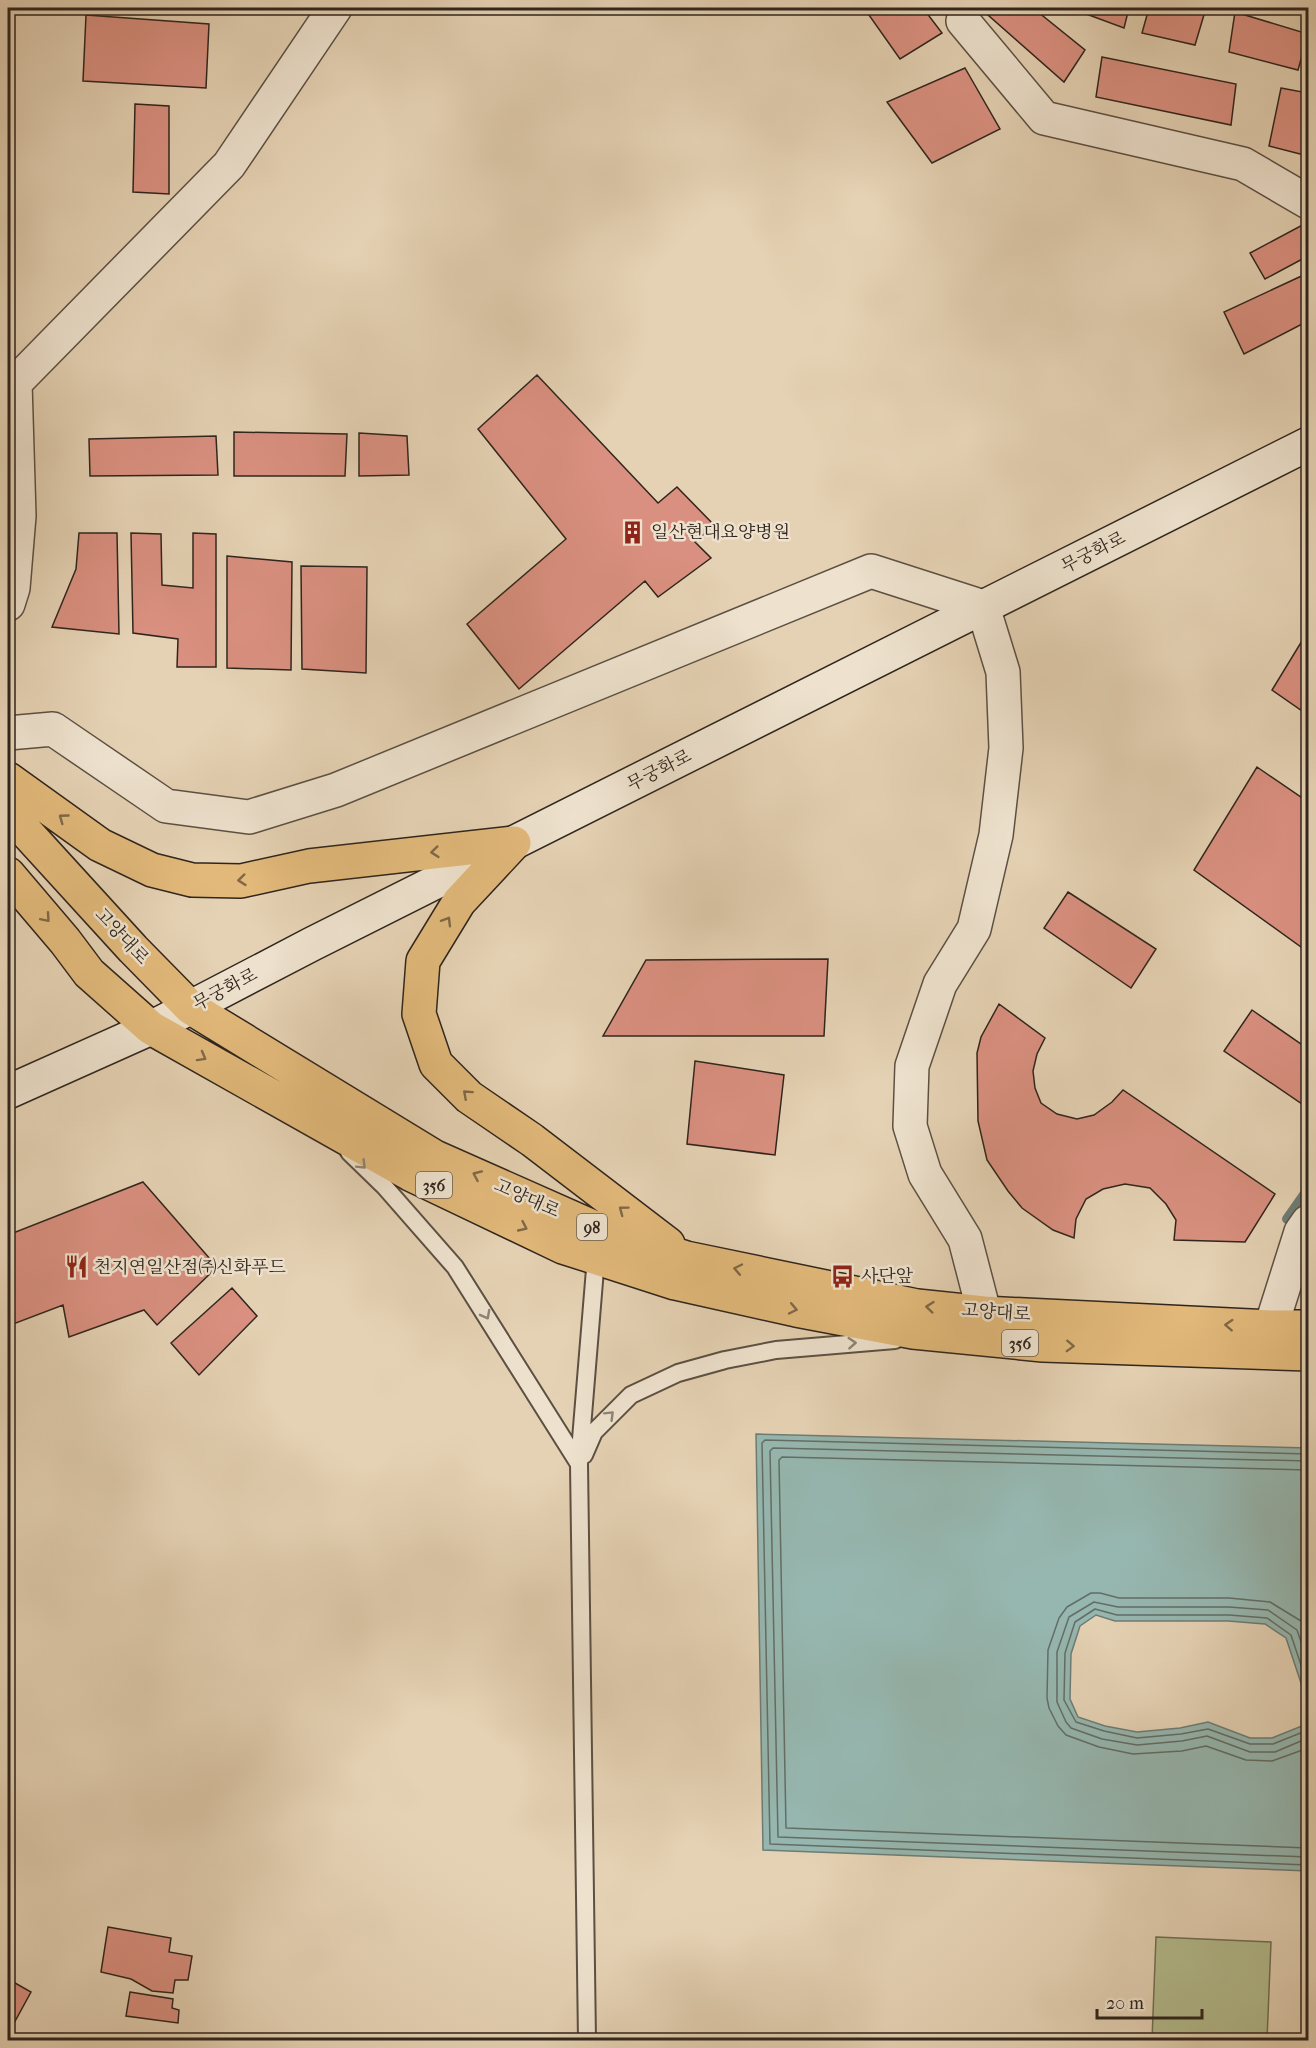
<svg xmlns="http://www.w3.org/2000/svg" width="1316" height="2048" font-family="'IM FELL French Canon','Noto Serif KR',serif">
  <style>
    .green { fill: #b4bc8e; stroke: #727056; stroke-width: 1.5 }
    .water { fill: #96b7b0; stroke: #6d7d75; stroke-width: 1.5 }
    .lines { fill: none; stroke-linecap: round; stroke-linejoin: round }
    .shore { stroke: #626e66; stroke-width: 1.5 }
    .stream { stroke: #6d7d75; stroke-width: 10 }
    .building { fill: #da9080; stroke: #2f251d; stroke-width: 1.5 }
    .lane-casing { stroke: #5c5043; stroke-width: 20 }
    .street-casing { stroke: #5c5043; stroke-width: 36 }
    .secondary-casing { stroke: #2f251d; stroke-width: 36 }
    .primary-casing { stroke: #2f251d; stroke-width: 36 }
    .lane { stroke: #eee2ce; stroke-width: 16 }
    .street { stroke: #eee2ce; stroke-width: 33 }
    .secondary { stroke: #eee2ce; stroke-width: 33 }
    .primary { stroke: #e2b97a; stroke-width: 33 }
    .oneway { stroke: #806847 }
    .oneway2 { stroke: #8e8476 }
    .labels { text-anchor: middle; stroke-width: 5; stroke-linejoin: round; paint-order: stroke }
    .shield { fill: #eee2ce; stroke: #685e52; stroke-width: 1.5 }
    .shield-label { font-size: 16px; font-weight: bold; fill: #2f251d }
    .poi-label { font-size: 18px; fill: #2f251d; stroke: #eee2ce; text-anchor: start }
    .street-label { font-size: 18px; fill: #2f251d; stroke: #eee2ce }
  </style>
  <rect width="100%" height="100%" fill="#e5d2b4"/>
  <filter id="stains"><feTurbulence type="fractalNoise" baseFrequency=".00333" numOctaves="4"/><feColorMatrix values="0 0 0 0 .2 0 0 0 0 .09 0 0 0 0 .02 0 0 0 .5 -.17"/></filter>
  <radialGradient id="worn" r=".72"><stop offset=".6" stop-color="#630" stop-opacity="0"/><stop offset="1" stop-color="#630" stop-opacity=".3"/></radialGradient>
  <path class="green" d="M1156,1937L1271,1942L1267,2040H1152Z"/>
  <path class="water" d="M756,1434L1308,1448V1704L1286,1638L1265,1624L1228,1621H1115L1096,1615L1080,1626L1071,1654L1070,1699L1078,1717L1105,1726L1137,1732L1180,1728L1208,1722L1250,1738H1272L1307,1724L1308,1712V1871L763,1850Z"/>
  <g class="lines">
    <path class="shore" d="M1308,1454L765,1440L762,1443L770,1844L1308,1865
      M1308,1461L773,1448L770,1451L778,1837L1308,1857
      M1308,1470L782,1457L779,1460L786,1828L1308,1848
      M1308,1634L1301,1621L1270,1602L1229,1598H1119L1100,1593H1091L1067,1607L1059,1618L1048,1650L1047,1698L1049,1708L1058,1726L1066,1735L1099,1747L1133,1754L1182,1751L1206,1746L1246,1760L1272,1761L1308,1748
      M1308,1662L1297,1630L1268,1610L1229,1607H1118L1094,1602L1069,1617L1057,1652V1702L1066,1722L1071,1728L1102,1739L1137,1745L1182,1741L1207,1736L1250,1752H1275L1308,1738
      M1308,1686L1291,1635L1267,1618L1229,1615H1117L1095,1609L1075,1622L1065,1653L1064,1700L1076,1722L1104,1731L1137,1738L1181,1734L1208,1729L1250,1744H1273L1308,1730"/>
    <path class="stream" d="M1287,1219L1308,1189"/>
  </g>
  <path class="building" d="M864,8H923L942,33L900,59Z
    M980,8H1033L1085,50L1064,82Z
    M1070,8H1129L1124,28Z
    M1149,8H1206L1195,45L1142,33Z
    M1235,12L1308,34L1298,70L1229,52Z
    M86,15L209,24L206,88L83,81Z
    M1102,57L1236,84L1231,125L1096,97Z
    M965,68L1000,129L932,163L887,102Z
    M1281,88L1308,93V156L1269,146Z
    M135,104L169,106V194L133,192Z
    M1308,222V256L1265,279L1250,253Z
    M1308,273V321L1244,354L1224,312Z
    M537,375L658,503L677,487L714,525L695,542L711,558L658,597L645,581L519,689L467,624L566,539L478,429Z
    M234,432L347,434L345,476H234Z
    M359,433L407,436L409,475L359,476Z
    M216,436L218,475L90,476L89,439Z
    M79,533H117L119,634L52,627L76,569Z
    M131,533L161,534L162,585L193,588V533L216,534V667H177L178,639L133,633Z
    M227,556L292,562L291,670L227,668Z
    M301,566L367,567L366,673L302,669Z
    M1308,631V715L1272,690Z
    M1257,767L1308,802V952L1194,870Z
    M1068,892L1156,949L1131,988L1044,928Z
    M828,959L824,1036H603L646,960Z
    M999,1004L1045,1038L1037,1054L1033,1071L1035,1088L1041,1103L1057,1114L1077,1119L1094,1115L1112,1102L1123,1090L1275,1194L1245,1242L1174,1240L1176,1220L1166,1204L1150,1188L1125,1184L1103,1189L1086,1199L1076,1219L1074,1238L1053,1230L1022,1208L1008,1191L987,1160L978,1121L977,1053L981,1037Z
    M1252,1010L1308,1049V1108L1224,1051Z
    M695,1061L784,1075L775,1155L687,1144Z
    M143,1182L217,1267L157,1325L144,1310L69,1337L63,1305L8,1326V1235Z
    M232,1288L257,1316L199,1375L171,1343Z
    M108,1927L171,1938L169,1952L192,1956L188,1980H175L173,1993L152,1991L131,1979L101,1972Z
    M8,1979L31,1992L8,2034Z
    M130,1992L173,1999L172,2008L179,2010L178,2023L126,2016Z"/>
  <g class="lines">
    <defs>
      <path id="lane" d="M349,1152L384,1186L455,1267L579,1464
        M584,1455L594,1432L631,1395L678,1373L725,1360L776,1350L895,1340
        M587,2040L579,1464L596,1257"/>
      <path id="street" d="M963,21L1044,118L1243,164L1308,202
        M8,604L13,588L19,516L15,383L229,165L335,8
        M8,733L53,729L166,806L249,817L336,790L871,571L983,607L1003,672L1006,748L996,835L974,929L940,984L912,1066L910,1126L925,1174L965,1239L991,1339
        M1263,1352L1301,1232L1308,1222"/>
      <path id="secondary" d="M8,1092L151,1028L312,944L1308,444"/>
      <path id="primary" d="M8,779L100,845L152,870L192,880L241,881L309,866L514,843
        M8,812L133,949L191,1008L435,1157L602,1231L686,1258L917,1306L984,1313L1271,1327H1308
        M514,843L459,902L423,961L419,1014L436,1064L469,1097L532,1140L668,1244
        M8,874L65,941L89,973L151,1028L410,1174L563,1247L675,1283L796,1310L913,1332L1043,1345L1308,1354"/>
    </defs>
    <use href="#lane" class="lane-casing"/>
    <use href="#street" class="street-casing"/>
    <use href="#secondary" class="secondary-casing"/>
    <use href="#primary" class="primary-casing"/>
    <use href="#lane" class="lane"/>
    <use href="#street" class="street"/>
    <use href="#secondary" class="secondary"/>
    <use href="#primary" class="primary"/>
  </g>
  <defs><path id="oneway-chevron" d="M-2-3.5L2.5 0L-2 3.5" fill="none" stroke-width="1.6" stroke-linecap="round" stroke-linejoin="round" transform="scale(1.5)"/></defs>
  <g class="oneway">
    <use href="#oneway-chevron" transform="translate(63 818) rotate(-144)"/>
    <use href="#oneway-chevron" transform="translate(435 852) rotate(174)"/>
    <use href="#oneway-chevron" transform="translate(242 880) rotate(174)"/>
    <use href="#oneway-chevron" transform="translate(46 918) rotate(49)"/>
    <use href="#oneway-chevron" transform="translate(447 921) rotate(-59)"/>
    <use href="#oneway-chevron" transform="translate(202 1057) rotate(29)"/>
    <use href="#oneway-chevron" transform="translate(467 1094) rotate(-138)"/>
    <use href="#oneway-chevron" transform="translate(477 1175) rotate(-156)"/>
    <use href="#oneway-chevron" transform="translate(623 1210) rotate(-143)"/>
    <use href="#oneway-chevron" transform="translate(523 1227) rotate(25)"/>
    <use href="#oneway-chevron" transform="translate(738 1269) rotate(-168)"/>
    <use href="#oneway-chevron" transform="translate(930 1307) rotate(-174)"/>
    <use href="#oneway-chevron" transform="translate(793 1309) rotate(12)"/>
    <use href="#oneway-chevron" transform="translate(1229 1325) rotate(-177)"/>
    <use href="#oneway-chevron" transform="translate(1070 1346) rotate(2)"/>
  </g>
  <g class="oneway2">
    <use href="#oneway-chevron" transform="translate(362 1165) rotate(45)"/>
    <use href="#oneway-chevron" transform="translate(486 1315) rotate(62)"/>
    <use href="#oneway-chevron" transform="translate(852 1343) rotate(-4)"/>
    <use href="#oneway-chevron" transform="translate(610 1415) rotate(-45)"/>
  </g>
  <defs>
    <symbol id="building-bare" viewBox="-9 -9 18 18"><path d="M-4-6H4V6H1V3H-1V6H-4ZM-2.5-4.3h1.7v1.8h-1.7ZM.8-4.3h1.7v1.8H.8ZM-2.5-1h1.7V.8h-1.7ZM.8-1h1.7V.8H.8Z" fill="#8f2418" stroke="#eee2ce" stroke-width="2.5" paint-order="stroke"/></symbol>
    <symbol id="restaurant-bare" viewBox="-9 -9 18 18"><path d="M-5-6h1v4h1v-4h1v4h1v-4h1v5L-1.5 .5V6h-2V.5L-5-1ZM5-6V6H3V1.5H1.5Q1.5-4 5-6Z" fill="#8f2418" stroke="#eee2ce" stroke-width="2.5" paint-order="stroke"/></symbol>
    <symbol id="bus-bare" viewBox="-9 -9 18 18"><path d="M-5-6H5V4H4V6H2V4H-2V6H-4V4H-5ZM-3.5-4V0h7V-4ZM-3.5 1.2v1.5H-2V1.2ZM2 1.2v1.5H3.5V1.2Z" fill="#8f2418" stroke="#eee2ce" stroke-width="2.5" paint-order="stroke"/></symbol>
  </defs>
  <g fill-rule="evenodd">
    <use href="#building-bare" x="616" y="516" width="33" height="33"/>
    <use href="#restaurant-bare" x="60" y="1250" width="33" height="33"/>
    <use href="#bus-bare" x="826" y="1260" width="33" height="33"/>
  </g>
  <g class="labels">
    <g class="shield">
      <rect x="416" y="1172" width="36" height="26" rx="4.5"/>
      <rect x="577" y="1214" width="30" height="26" rx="4.5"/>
      <rect x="1002" y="1330" width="36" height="26" rx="4.5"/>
    </g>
    <g class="shield-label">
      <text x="434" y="1191">356</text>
      <text x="592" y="1233">98</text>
      <text x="1020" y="1349">356</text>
    </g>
    <g class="poi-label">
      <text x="651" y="538">일산현대요양병원</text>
      <text x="94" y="1273">천지연일산점㈜신화푸드</text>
      <text x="861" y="1282">사단앞</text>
    </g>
    <g class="street-label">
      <text transform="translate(1093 552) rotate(-27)" y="6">무궁화로</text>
      <text transform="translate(659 770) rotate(-27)" y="6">무궁화로</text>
      <text transform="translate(122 936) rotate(47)" y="6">고양대로</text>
      <text transform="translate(225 989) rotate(-28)" y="6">무궁화로</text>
      <text transform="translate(527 1198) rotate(24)" y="6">고양대로</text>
      <text transform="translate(996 1312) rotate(4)" y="6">고양대로</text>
    </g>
  </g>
  <rect width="1316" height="2048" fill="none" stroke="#e5d2b4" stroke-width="30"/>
  <rect x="9" y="9" width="1298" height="2030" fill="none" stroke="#2f251d" stroke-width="3"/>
  <rect x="15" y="15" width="1286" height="2018" fill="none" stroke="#2f251d" stroke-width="1.5"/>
  <path d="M1097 2009v9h105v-9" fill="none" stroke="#2f251d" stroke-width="3"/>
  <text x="1106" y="2009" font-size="18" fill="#2f251d" stroke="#eee2ce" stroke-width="4.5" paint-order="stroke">20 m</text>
  <rect width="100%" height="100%" filter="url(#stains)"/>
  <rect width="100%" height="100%" fill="url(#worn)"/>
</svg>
